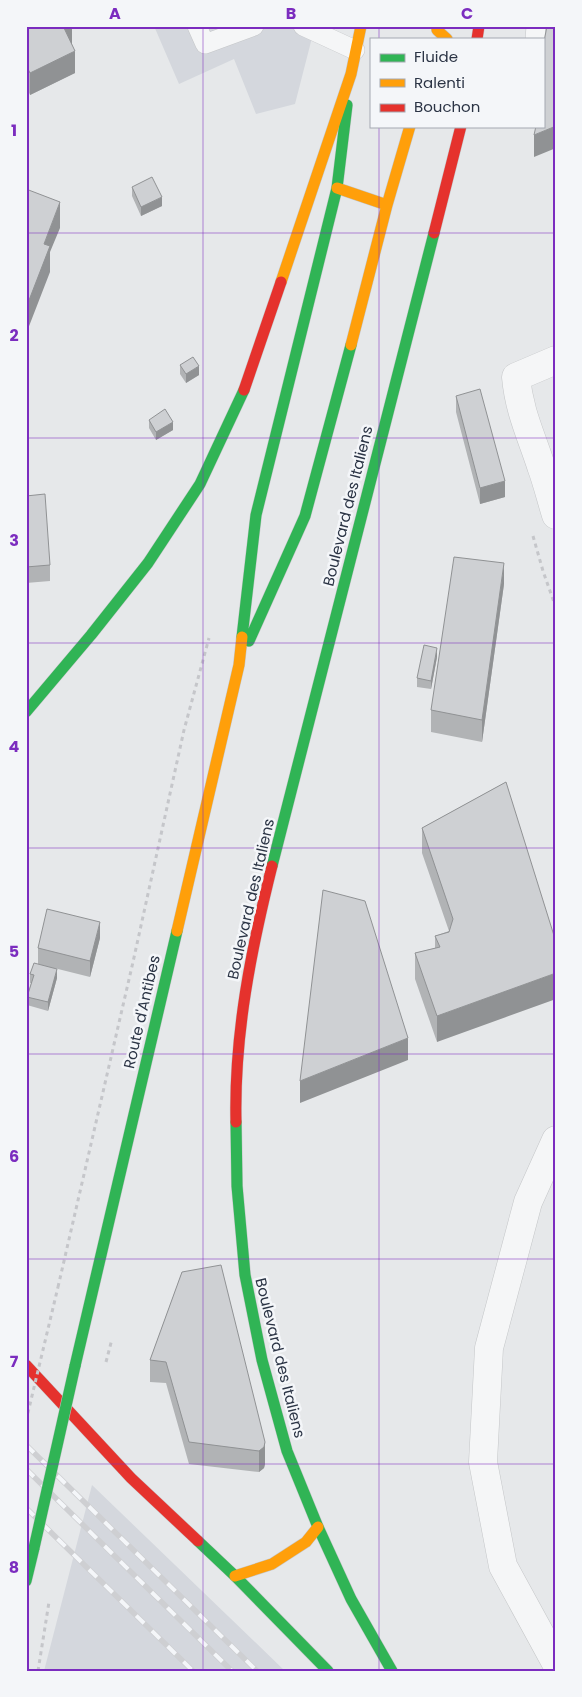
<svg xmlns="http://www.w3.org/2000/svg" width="582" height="1697" font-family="Poppins,sans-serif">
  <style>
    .built { fill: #d4d7dd }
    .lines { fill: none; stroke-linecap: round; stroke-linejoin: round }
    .lane-casing { stroke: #c4c6c8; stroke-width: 20 }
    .street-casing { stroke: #c4c6c8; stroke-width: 29 }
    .fast-casing { stroke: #c4c6c8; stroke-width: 12 }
    .slow-casing { stroke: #c4c6c8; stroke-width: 12 }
    .jam-casing { stroke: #c4c6c8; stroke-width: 12 }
    .path { stroke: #c5c6ca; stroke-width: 3; stroke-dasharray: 4 4; stroke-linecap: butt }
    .lane { stroke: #f5f6f7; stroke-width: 19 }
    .street { stroke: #f5f6f7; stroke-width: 28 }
    .fast { stroke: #30b455; stroke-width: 11 }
    .slow { stroke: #ff9f0a; stroke-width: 11 }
    .jam { stroke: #e5322d; stroke-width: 11 }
    .rail-casing { stroke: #cecfd2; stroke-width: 5.5 }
    .rail { stroke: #f4f6f9; stroke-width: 4; stroke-dasharray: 11; stroke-linecap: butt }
    .fast-bridge-casing { stroke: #c4c6c8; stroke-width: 12; stroke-linecap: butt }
    .path-bridge { stroke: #c5c6ca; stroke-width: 3; stroke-dasharray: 4 4; stroke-linecap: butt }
    .fast-bridge { stroke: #30b455; stroke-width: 11 }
    .wall { fill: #b1b3b5 }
    .shaded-wall { fill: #909294 }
    .building { fill: #ced0d3; stroke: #909294 }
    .grid { fill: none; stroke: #7b2cbf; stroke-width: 1; stroke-opacity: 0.55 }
    .labels { text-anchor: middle; stroke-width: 5; stroke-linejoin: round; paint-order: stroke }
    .street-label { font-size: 15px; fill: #2b3445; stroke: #f4f6f9 }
    .neatline { fill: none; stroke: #7b2cbf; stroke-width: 2 }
    .grid-label { font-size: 16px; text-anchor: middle; font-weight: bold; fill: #7b2cbf }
  </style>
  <rect width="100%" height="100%" fill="#e6e8ea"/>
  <path class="built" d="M154,26H315L295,104L256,114L234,59L179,84Z
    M92,1485L285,1671H44Z"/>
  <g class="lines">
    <defs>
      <path id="lane" d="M197,26L205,44L254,26
        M303,26L355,50
        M535,39L536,26"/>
      <path id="street" d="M556,360L516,377C519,411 531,435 541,466C547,482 551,499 556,515
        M556,1140L528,1202L489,1348L483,1462L503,1566L556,1663"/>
      <path id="fast" d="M242,637L256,515L337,188L347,105
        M249,641L305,516L351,345
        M26,712L91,635L148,563L200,484L244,390
        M272,866L434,233
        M236,1122L237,1186L245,1275L262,1360L287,1451L318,1527L351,1599L392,1671
        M75,1366L177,931
        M198,1541L235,1576L328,1671
        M26,1581L34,1548"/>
      <path id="slow" d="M437,26V30L447,39
        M337,188L387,205
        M281,282L351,74L361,26
        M351,345L387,205L410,126
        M177,931L239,665L242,637
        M235,1576L272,1564L306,1542L318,1527"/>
      <path id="jam" d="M477,39L479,26
        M434,233L461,126
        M244,390L281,282
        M236,1122C234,1035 251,950 272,866
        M26,1365L131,1478L198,1541"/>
    </defs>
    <use href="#lane" class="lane-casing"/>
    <use href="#street" class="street-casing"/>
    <use href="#fast" class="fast-casing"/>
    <use href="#slow" class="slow-casing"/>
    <use href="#jam" class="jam-casing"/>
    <path class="path" d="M533,536L543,571L556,608
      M58,1287L133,962L184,730L209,638
      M38,1671L49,1602"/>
    <use href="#lane" class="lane"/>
    <use href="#street" class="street"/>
    <use href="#fast" class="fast"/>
    <use href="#slow" class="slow"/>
    <use href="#jam" class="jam"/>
    <defs>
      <path id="rail" d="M26,1445L257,1671
        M26,1469L232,1671
        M26,1508L193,1671"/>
    </defs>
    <use href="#rail" class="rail-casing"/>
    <use href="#rail" class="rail"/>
    <defs>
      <path id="fast-bridge" d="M34,1548L75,1366"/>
    </defs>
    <use href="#fast-bridge" class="fast-bridge-casing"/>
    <path class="path-bridge" d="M106,1362L112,1339
      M26,1421L58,1287"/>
    <use href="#fast-bridge" class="fast-bridge"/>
  </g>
  <path class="wall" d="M26,26H72V44L75,73L30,95L26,86Z
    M132,187L162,206L141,216L132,196Z
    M180,365L199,375L186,383L180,374Z
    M456,396L505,497L480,504L456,412Z
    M149,420L173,430L156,440L149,428Z
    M26,496L50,565V581L26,583Z
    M504,584L482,742L431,732V710Z
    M437,657L431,689L417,687V678Z
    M506,782L437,1042L415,979V953L435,948V936L449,931L422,853V828Z
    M100,938L90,977L54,968L57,978L48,1011L27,1005V997L31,983H30V974L38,964V948Z
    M182,1272L265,1464L264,1468L259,1472L189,1464L166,1383L150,1382V1360Z"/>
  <path class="shaded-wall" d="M69,26H72V47L64,28Z
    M75,51V73L30,95V73Z
    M556,126V148L534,157V135Z
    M162,197V206L141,216V207Z
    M60,202V228L50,252V272L26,334V308L44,244Z
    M199,366V375L186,383V374Z
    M173,422V430L156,440V432Z
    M505,481V497L480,504V488Z
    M504,563V584L482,742V720Z
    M437,648V657L431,689V681Z
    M100,922V938L90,977V961Z
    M57,969V978L48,1011V1002Z
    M556,973V999L437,1042V1016Z
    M408,1038V1060L300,1103V1081Z
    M265,1442V1464L264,1468L259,1472V1451Z"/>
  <path class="building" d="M26,26H69L64,28L75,51L30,73L26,65Z
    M547,26H556V126L534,135L536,126H543V47Z
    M152,177L162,197L141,207L132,187Z
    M26,189L60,202L44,244L50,246L26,308Z
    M193,357L199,366L186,374L180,365Z
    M480,389L505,481L480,488L456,396Z
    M165,409L173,422L156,432L149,420Z
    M45,494L50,565L26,567V496Z
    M454,557L504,563L482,720L431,710Z
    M424,645L437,648L431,681L417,678Z
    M506,782L556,942V973L437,1016L415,953L440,947L435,936L449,932L453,919L422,828Z
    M323,890L365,901L408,1038L300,1081Z
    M47,909L100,922L90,961L38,948Z
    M34,963L57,969L48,1002L27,997L34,975L30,974Z
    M221,1265L265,1442L264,1447L259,1451L189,1442L166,1362L150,1360L182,1272Z"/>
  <path class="grid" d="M203,26V1671M379,26V39M379,126V1671M26,233H556M26,438H556M26,643H556M26,848H556M26,1054H556M26,1259H556M26,1464H556"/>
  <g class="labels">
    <g class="street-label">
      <text transform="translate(348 506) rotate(-76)" y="5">Boulevard des Italiens</text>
      <text transform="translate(251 899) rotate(-77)" y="5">Boulevard des Italiens</text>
      <text transform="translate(142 1012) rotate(-77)" y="5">Route d'Antibes</text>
      <text transform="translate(280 1358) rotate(76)" y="5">Boulevard des Italiens</text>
    </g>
  </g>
  <rect width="582" height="1697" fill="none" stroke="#f4f6f9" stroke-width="55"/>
  <rect x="370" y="38" width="175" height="90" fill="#f4f6f9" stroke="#a4a8b1"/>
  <rect x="380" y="54" width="25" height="8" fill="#30b455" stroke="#a4a8b1"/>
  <text x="414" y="62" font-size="15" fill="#2b3445">Fluide</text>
  <rect x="380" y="79" width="25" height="8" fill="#ff9f0a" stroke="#a4a8b1"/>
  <text x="414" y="88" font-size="15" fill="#2b3445">Ralenti</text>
  <rect x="380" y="104" width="25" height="8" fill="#e5322d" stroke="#a4a8b1"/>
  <text x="414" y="112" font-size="15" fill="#2b3445">Bouchon</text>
  <rect x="28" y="28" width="526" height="1642" class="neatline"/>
  <g class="grid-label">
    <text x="115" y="19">A</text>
    <text x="291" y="19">B</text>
    <text x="467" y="19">C</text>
    <text x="14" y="136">1</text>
    <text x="14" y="341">2</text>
    <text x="14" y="546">3</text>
    <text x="14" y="752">4</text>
    <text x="14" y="957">5</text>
    <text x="14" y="1162">6</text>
    <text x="14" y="1367">7</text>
    <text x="14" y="1573">8</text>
  </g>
</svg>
